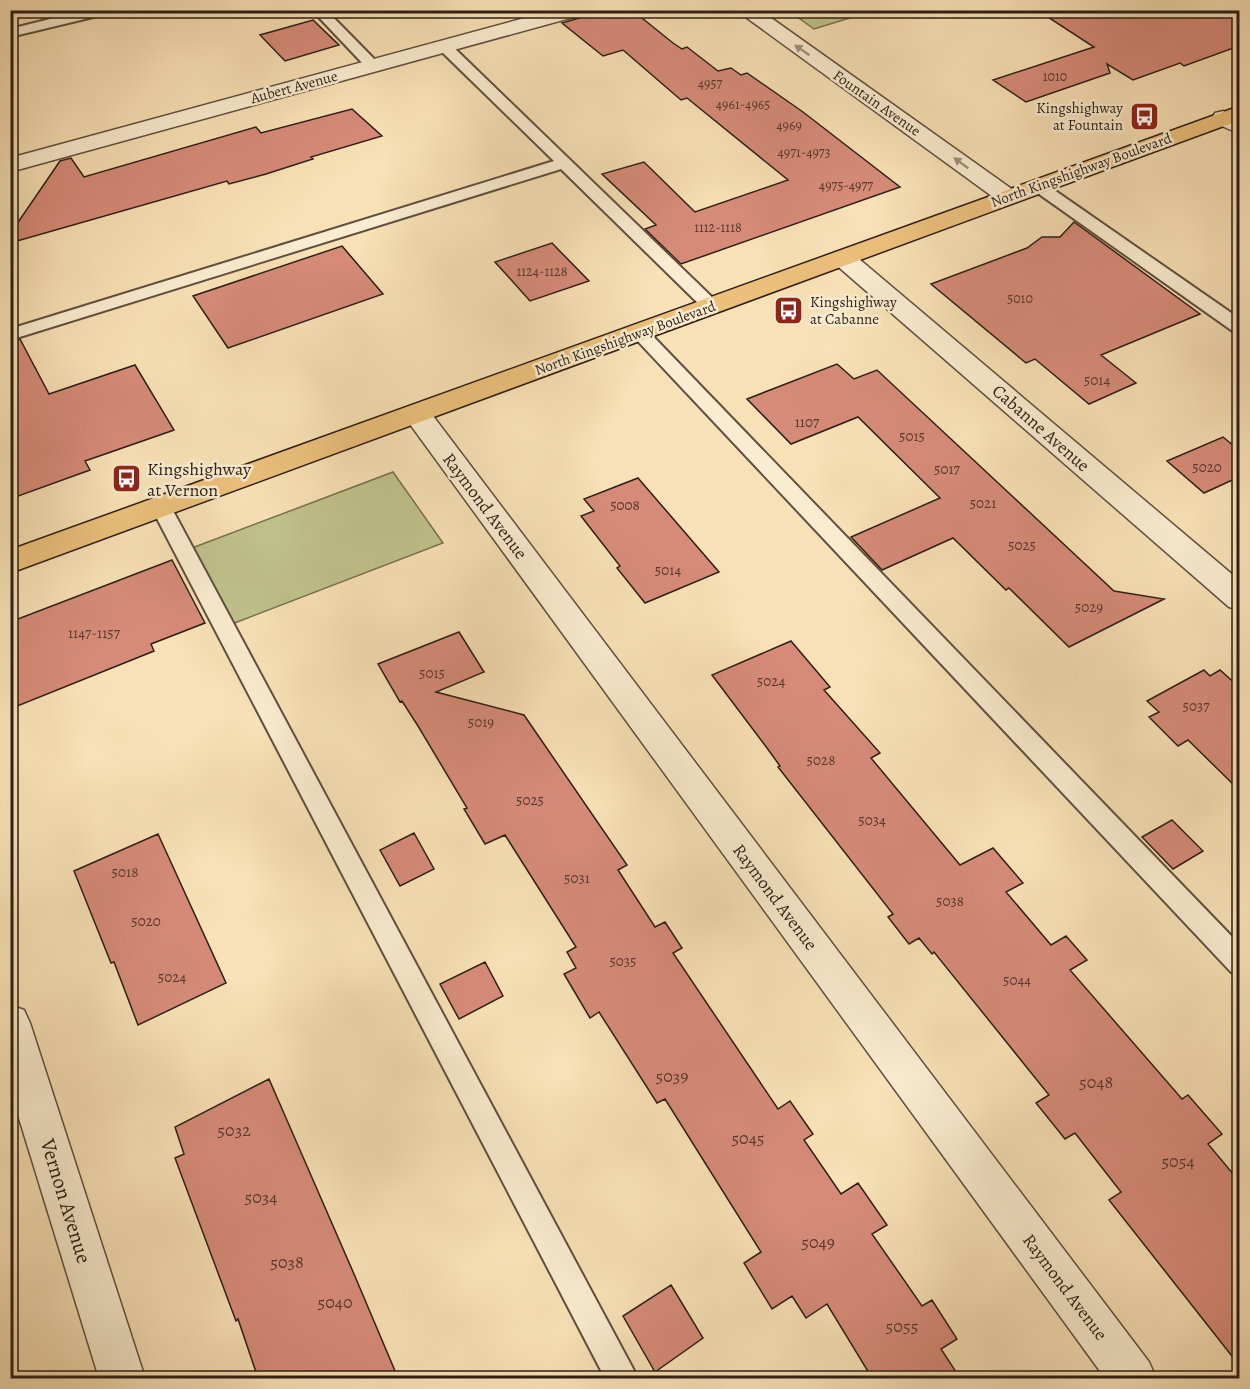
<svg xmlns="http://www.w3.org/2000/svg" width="1250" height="1389" font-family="Alegreya,serif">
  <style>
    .green { fill: #c0c28c; stroke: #767050; stroke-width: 1.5 }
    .building { fill: #d68b79; stroke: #2d1e15; stroke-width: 1.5 }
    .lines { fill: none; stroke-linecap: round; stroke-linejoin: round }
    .lane-casing { stroke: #604f3d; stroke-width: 4 }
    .street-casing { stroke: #604f3d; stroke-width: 3 }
    .primary-casing { stroke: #2d1e15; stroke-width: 3 }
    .lane { fill: #faecd0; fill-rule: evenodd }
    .street { fill: #faecd0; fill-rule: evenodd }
    .primary { fill: #ecc07b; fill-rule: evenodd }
    .oneway { fill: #9e8f7c }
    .labels { text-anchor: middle; stroke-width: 5; stroke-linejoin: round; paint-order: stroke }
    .far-number-label { font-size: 14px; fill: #57392e }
    .far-street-label { font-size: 15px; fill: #2d1e15; stroke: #faecd0 }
    .far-poi-label { font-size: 15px; fill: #2d1e15; stroke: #faecd0; text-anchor: end }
    .number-label { font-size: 15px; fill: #57392e }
    .street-label { font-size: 18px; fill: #2d1e15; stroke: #faecd0 }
    .poi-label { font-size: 18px; fill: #2d1e15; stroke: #faecd0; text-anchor: start }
    .near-number-label { font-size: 18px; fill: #57392e }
    .near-street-label { font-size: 21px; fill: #2d1e15; stroke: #faecd0 }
  </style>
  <rect width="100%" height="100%" fill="#f8e1b6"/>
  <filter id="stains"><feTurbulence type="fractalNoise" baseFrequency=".00333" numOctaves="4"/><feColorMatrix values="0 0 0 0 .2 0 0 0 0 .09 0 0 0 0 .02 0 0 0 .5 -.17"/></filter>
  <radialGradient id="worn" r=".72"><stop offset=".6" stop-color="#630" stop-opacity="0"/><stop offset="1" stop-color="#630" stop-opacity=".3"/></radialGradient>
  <path class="green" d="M789,11H844L853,17L814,29Z
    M393,472L443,543L232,624L192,548Z"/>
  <path class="building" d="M590,10H632L673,43L682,49L687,47L718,71L731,68L741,75L747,73L803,112L900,187L681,264L645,229L656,225L602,174L644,162L695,212L788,180L687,98L681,100L623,50L603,56L562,23L586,16Z
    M1037,10H1239V46L1184,66L1180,63L1133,80L1107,64L1110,73L1026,102L993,80L1094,47Z
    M313,20L339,45L285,61L260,35Z
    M352,109L382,136L311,157L313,159L266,174L229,184L227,181L10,243V234L60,161L71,158L84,177L256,127L261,133Z
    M1074,222L1200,314L1101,355L1136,383L1089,404L1035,359L1026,363L931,284L1027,248L1042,237H1060Z
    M552,243L589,281L530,301L495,262Z
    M342,246L383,294L228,348L193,296Z
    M20,339L49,394L135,365L174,430L85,461L90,470L10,499V342Z
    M837,364L854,379L877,370L1114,591L1164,599L1069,647L1009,588L1006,590L953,538L882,570L851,537L940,498L858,417L791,444L747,399Z
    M1223,437L1239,450V477L1204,493L1167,461Z
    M638,478L719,572L645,603L617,568L620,566L581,516L594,511L584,499Z
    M172,560L205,623L151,644L154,651L10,709V622Z
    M459,632L484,672L436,692L524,715L627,865L618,870L655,927L665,922L682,948L673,953L778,1109L790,1101L813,1134L804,1140L841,1194L858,1183L887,1225L872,1234L922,1306L932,1300L957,1339L941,1349L960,1378H872L827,1304L806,1318L792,1296L772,1309L744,1263L761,1252L665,1099L657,1103L599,1012L590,1018L564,974L576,968L567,952L576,947L505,835L485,844L464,809L467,808L418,726L402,701L400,702L378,664Z
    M791,641L830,687L824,690L880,753L871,758L960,865L993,848L1023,883L1006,892L1051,945L1066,936L1087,960L1070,970L1182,1099L1188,1095L1222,1134L1208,1144L1239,1181V1365L1109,1200L1121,1192L1075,1133L1065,1139L1036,1103L1049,1095L934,952L932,954L919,938L909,944L888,917L893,914L778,767L780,766L767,748L712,675Z
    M1204,670L1210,676L1220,670L1239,687V790L1188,740L1178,746L1149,717L1159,712L1147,701Z
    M1172,820L1203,851L1173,869L1142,837Z
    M414,833L434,869L400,886L380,850Z
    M158,834L226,983L138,1025L114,962L111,963L74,871Z
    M485,962L503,996L459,1019L440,984Z
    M269,1079L354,1274L398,1378H258L238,1319L236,1321L175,1158L184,1154L175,1127Z
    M671,1285L703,1338L655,1372L623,1316Z"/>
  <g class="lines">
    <defs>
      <path id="lane" d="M86,10H111L110,13L10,37V29Z
        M312,10H326L378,63L380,66L378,69H368Z
        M444,42L449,43L717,302L720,306L717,310H705L561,169L10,340V329L554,161L439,49L437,46L439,43Z
        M1038,181L1044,183L1240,319V333L1234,332L1032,189L1030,186L1032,183Z
        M639,327L645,328L1240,945V976L1231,972L633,336L630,332L633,328Z
        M161,500L168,502L171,507L638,1378H605L151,507L154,502Z"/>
      <path id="street" d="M554,10H588L585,14L10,172V158Z
        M736,10H760L1016,192L1020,197L1016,202L1008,204L1000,202Z
        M1223,111L1240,119V134L1215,123L1212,118L1215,113Z
        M843,251L852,253L1240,581V610L1229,607L834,263L831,258L834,253Z
        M417,405L427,408L1149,1362L1156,1378H1105L407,420L403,414L407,408Z
        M10,1005L24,1010L30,1023L145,1378H99L10,1089Z"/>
      <path id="primary" d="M1240,106V120L10,573V550Z"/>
    </defs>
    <use href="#lane" class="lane-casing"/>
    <use href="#street" class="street-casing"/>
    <use href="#primary" class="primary-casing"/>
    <use href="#lane" class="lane"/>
    <use href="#street" class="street"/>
    <use href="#primary" class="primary"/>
  </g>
  <defs><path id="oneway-solid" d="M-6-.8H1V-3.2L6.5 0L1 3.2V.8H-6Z" transform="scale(1.5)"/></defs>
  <g class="oneway">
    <use href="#oneway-solid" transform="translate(802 50) rotate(-145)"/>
    <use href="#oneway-solid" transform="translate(961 163) rotate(-144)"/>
  </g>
  <defs>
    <symbol id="bus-square" viewBox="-11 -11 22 22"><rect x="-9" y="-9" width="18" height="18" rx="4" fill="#8f2418" stroke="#faecd0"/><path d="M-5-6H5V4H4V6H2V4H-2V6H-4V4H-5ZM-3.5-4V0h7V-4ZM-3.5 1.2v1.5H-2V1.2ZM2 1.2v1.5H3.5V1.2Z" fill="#fff"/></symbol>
  </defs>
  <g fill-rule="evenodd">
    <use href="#bus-square" x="1128" y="100" width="33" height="33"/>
    <use href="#bus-square" x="772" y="294" width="33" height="33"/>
    <use href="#bus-square" x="110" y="462" width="33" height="33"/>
  </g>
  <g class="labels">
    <g class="far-number-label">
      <text x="1055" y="81">1010</text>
      <text x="710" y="88">4957</text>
      <text x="743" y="109">4961-4965</text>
      <text x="789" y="130">4969</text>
      <text x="804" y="157">4971-4973</text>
      <text x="846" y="190">4975-4977</text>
      <text x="718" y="232">1112-1118</text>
      <text x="542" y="276">1124-1128</text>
      <text x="1020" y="303">5010</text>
    </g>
    <g class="far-street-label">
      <text transform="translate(294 87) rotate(-15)" y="5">Aubert Avenue</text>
      <text transform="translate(877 103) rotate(35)" y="5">Fountain Avenue</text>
      <text transform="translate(1081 170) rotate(-20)" y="5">North Kingshighway Boulevard</text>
      <text transform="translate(625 338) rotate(-20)" y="5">North Kingshighway Boulevard</text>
    </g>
    <g class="far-poi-label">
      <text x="1123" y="113">Kingshighway<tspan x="1123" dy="17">at Fountain</tspan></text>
      <text x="810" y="307" text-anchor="start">Kingshighway<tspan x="810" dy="17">at Cabanne</tspan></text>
    </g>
    <g class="number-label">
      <text x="1097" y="385">5014</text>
      <text x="807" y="427">1107</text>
      <text x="912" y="441">5015</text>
      <text x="1207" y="472">5020</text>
      <text x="947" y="474">5017</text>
      <text x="983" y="508">5021</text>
      <text x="625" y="510">5008</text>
      <text x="1022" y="550">5025</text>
      <text x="668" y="575">5014</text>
      <text x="1089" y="612">5029</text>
      <text x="94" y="638">1147-1157</text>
      <text x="432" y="678">5015</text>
      <text x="771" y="686">5024</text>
      <text x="1196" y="711">5037</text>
      <text x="481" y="727">5019</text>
      <text x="821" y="765">5028</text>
      <text x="530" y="805">5025</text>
      <text x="872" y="825">5034</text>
      <text x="125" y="877">5018</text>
      <text x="577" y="883">5031</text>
      <text x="950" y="906">5038</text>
      <text x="146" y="926">5020</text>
      <text x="623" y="966">5035</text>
      <text x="172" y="982">5024</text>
      <text x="1017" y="985">5044</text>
    </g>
    <g class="street-label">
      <text transform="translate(1041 428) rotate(41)" y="6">Cabanne Avenue</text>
      <text transform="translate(485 506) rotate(53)" y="6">Raymond Avenue</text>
      <text transform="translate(775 897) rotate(53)" y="6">Raymond Avenue</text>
      <text transform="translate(1065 1287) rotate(53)" y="6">Raymond Avenue</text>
    </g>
    <g class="poi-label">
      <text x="147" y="475">Kingshighway<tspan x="147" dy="21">at Vernon</tspan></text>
    </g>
    <g class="near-number-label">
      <text x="672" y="1082">5039</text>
      <text x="1096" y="1088">5048</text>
      <text x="234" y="1136">5032</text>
      <text x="748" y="1144">5045</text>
      <text x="1178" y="1167">5054</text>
      <text x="261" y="1203">5034</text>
      <text x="818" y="1248">5049</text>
      <text x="287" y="1268">5038</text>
      <text x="335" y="1308">5040</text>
      <text x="902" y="1332">5055</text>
    </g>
    <g class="near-street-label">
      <text transform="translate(66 1201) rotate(73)" y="7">Vernon Avenue</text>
    </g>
  </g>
  <rect width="1250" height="1389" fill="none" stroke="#f8e1b6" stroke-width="36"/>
  <rect x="12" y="12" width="1226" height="1365" fill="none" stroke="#2d1e15" stroke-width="3"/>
  <rect x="18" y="18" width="1214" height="1353" fill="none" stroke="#2d1e15" stroke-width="1.5"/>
  <rect width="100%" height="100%" filter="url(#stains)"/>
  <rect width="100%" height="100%" fill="url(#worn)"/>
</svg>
